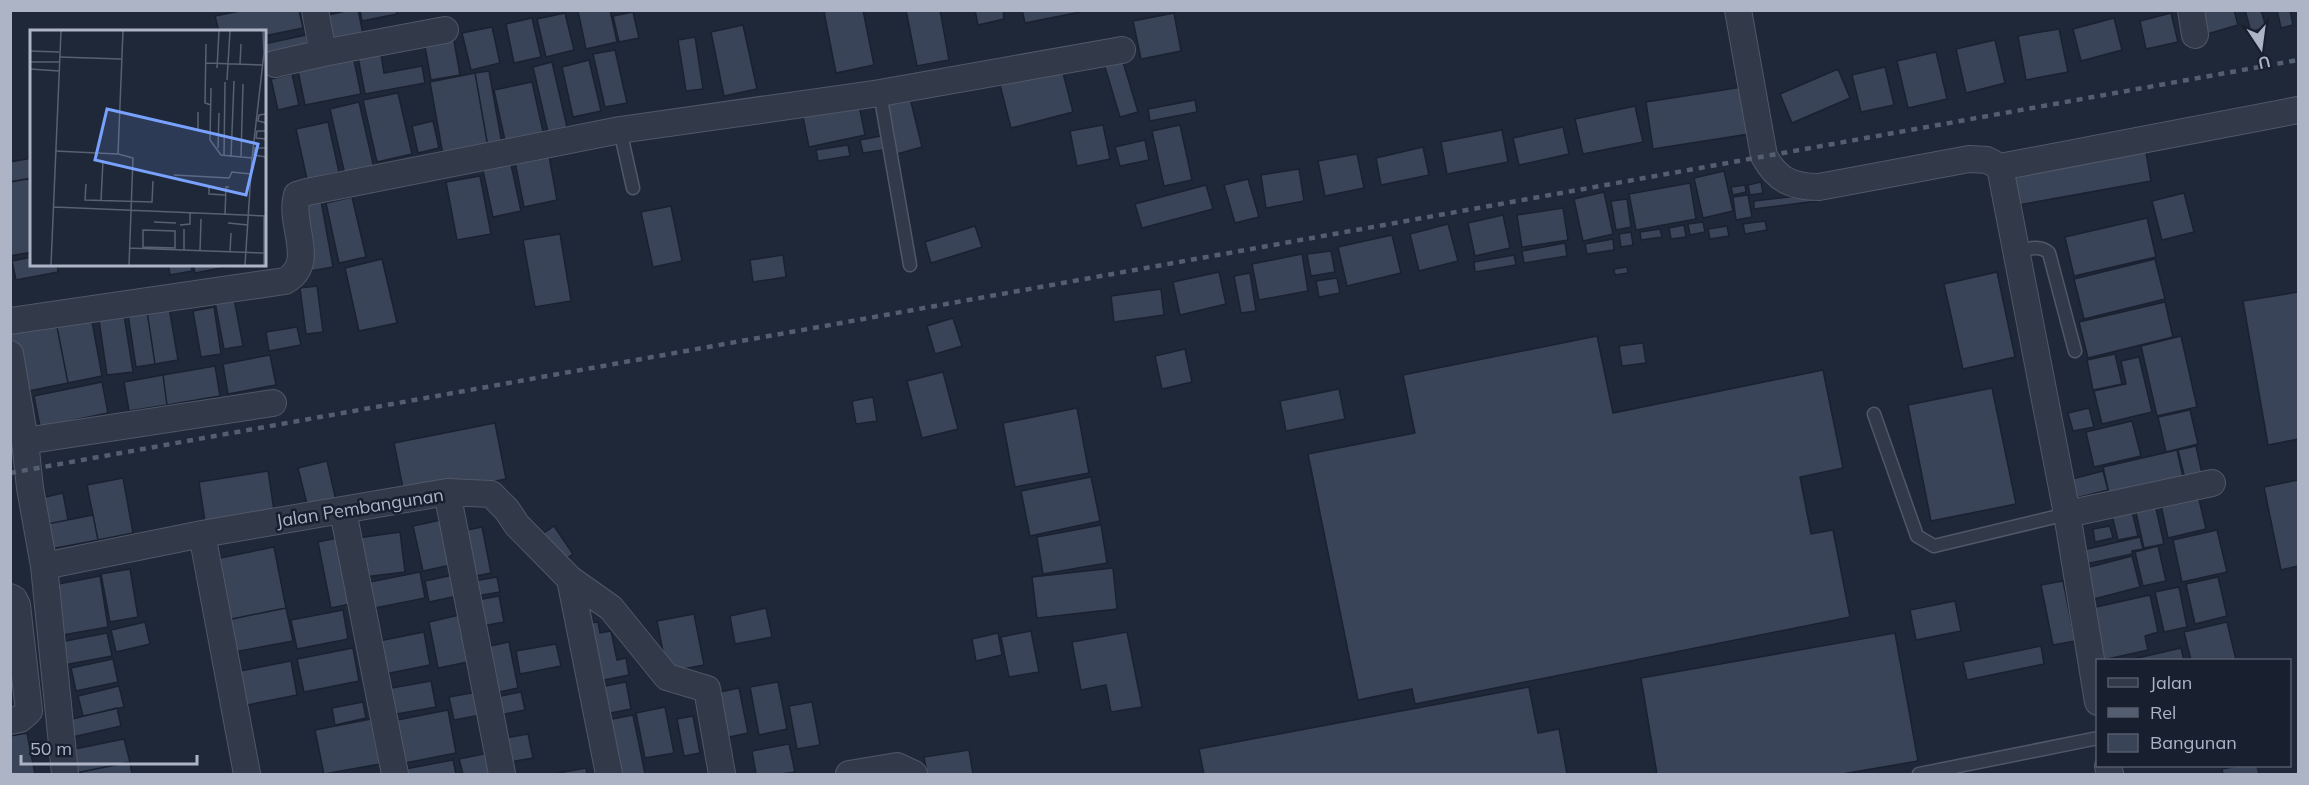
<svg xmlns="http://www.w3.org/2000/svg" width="2309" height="785" font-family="Mulish,sans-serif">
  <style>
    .building { fill: #3a4459; stroke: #1a2130; stroke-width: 1.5 }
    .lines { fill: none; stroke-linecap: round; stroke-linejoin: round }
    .lane-casing { stroke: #505767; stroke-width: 15 }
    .street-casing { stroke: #505767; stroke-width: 28 }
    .lane { stroke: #323a49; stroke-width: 12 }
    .street { stroke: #323a49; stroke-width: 26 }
    .rail { stroke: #545e71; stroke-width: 4.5; stroke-dasharray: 6 6; stroke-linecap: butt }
    .labels { text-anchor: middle; stroke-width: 5; stroke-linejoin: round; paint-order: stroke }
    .street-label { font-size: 18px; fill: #adb4c6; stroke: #181f2e }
    .inset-road { fill: none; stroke: #586071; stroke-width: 1.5 }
    .view { fill: #79a2ff; fill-opacity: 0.15; stroke: #79a2ff; stroke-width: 3 }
    .inset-edge { fill: none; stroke: #adb4c6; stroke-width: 3 }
  </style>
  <rect width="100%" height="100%" fill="#1f2839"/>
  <path class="building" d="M245,10H299L303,28L264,36V32H219L215,16Z
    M350,10H358L365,43L330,49L324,16Z
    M360,10H396L397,14L362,21Z
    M610,10L617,42L586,49L578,11Z
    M832,10H863L874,65L836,73L824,12Z
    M906,10H940L949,60L917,66Z
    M975,10H1003L1004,19L978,25Z
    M1022,10H1080V12L1025,23Z
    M2197,10H2234L2238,25L2204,35Z
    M2245,10H2261L2266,27L2251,32Z
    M2277,10H2290L2293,25L2281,28Z
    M633,12L639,38L619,42L613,16Z
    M565,13L574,50L546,57L537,19Z
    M1174,13L1181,51L1141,59L1133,21Z
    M2171,13L2178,42L2146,49L2140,21Z
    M532,18L541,57L514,63L506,24Z
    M2114,18L2122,50L2081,61L2073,29Z
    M743,25L757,89L724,96L711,32Z
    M492,27L500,63L471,70L462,33Z
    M2059,29L2068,72L2026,80L2018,36Z
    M306,35L311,56L264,65V44Z
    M453,35L460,75L431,80L424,41Z
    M695,37L703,89L686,91L678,40Z
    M1995,40L2005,83L1966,93L1956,49Z
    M380,48L384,73L422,66L425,83L365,94L357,52Z
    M615,50L627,103L605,107L593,54Z
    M1120,52L1138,112L1120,117L1102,57Z
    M1936,52L1947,99L1908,108L1897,61Z
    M354,60L361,94L305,105L298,71Z
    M589,60L601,111L573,117L562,67Z
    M552,62L567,127L548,132L533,67Z
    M1885,67L1894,105L1861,112L1852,75Z
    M1062,69L1073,112L1011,128L1000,85Z
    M1838,69L1850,98L1792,123L1780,94Z
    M489,71L502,144L488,147L475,73Z
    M475,73L488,147L443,155L430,82Z
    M292,74L299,105L278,110L271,79Z
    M532,82L544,136L506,145L494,90Z
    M1742,87L1749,134L1653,149L1646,102Z
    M398,93L412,154L377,162L363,100Z
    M910,98L922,147L897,154L885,105Z
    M1195,100L1197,112L1150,121L1148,109Z
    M359,102L374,168L345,175L330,109Z
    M859,105L865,135L809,147L803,117Z
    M1635,106L1643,142L1583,154L1575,119Z
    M433,121L439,148L418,153L412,126Z
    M328,122L339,172L307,179L296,129Z
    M1103,125L1110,159L1077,166L1070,131Z
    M1180,125L1192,180L1164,186L1152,131Z
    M1563,127L1569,154L1519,165L1513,138Z
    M1502,130L1508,162L1447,174L1441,142Z
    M881,136L883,150L863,153L860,140Z
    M1145,140L1149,160L1120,166L1115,147Z
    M848,145L850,156L818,161L816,150Z
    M1423,147L1429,175L1381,185L1376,158Z
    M2145,147L2151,181L2019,205L2013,171Z
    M1357,154L1364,188L1325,196L1318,161Z
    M549,156L557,200L524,207L515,162Z
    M32,158V178L10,182V162Z
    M510,160L521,211L493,217L482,166Z
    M1299,169L1304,201L1266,208L1261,175Z
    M1724,171L1733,211L1703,218L1694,178Z
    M480,176L491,234L457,240L446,182Z
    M32,178V252L10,256V182Z
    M1248,179L1259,217L1235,223L1224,185Z
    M1761,182L1763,193L1750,195L1748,185Z
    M1690,183L1696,219L1636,230L1629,194Z
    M1206,185L1213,209L1142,228L1135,204Z
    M1745,185L1746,192L1733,195L1731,187Z
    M1604,192L1613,234L1583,241L1574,199Z
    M1823,193L1824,200L1754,209V201Z
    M2184,193L2194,232L2162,240L2152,201Z
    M1748,195L1752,217L1736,220L1733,197Z
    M352,197L366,257L339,263L326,203Z
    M1627,199L1631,227L1616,230L1611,201Z
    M321,201L333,267L310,271L298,206Z
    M671,206L682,261L653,267L641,212Z
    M1563,208L1568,240L1522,247L1517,215Z
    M1503,215L1510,248L1475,256L1468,223Z
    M2147,218L2156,257L2074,276L2065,237Z
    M1765,221L1767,230L1745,234L1743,224Z
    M1703,222L1705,232L1690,235L1688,224Z
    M1448,224L1458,261L1419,271L1410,234Z
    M1684,225L1686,237L1671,239L1669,228Z
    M975,226L982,247L931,263L925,242Z
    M1727,226L1729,236L1710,239L1708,229Z
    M1660,229L1662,237L1641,240L1640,232Z
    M1631,232L1633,245L1621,247L1619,234Z
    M560,234L571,301L535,307L523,240Z
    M1392,235L1401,273L1347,286L1338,247Z
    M1613,239L1614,250L1587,254L1585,244Z
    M1565,243L1567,256L1524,263L1522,251Z
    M1331,251L1335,272L1311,276L1307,254Z
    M1302,254L1308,291L1259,300L1252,264Z
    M783,255L786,277L753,282L750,260Z
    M1514,255L1516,265L1475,272L1474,262Z
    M32,257V264H57L58,272L16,280L12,261Z
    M382,259L397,323L359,331L345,268Z
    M2155,259L2165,299L2084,319L2074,279Z
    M168,264H191L192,271L170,275Z
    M193,264H236V265L195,273Z
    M1627,267L1628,273L1615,275L1614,269Z
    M1219,272L1226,304L1180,315L1173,282Z
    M1997,272L2015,357L1963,369L1944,284Z
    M1250,273L1256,311L1241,313L1234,276Z
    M1337,278L1340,293L1319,297L1316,281Z
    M317,286L323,332L306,334L300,288Z
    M1161,289L1164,315L1114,322L1111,296Z
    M2298,292V439L2268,445L2243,301Z
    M233,293L243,346L224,349L214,297Z
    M2165,302L2173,337L2088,358L2079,322Z
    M169,307L178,360L155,364L147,311Z
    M214,307L221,354L201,357L193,311Z
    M123,309L133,372L107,375L98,313Z
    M147,311L155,364L136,367L128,314Z
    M91,316L102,376L68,383L56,322Z
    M953,318L962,346L935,354L927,326Z
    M56,322L68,383L19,393L10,349V331Z
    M297,327L301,345L269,351L266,332Z
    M1597,336L1613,413L1823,370L1843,468L1800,477L1811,534L1833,530L1850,617L1415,704L1412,689L1358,700L1308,454L1415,433L1403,375Z
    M2181,336L2197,407L2157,416L2141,346Z
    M1643,343L1646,363L1622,366L1619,346Z
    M1185,349L1192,382L1162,389L1155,356Z
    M2115,354L2122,384L2093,390L2087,360Z
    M270,355L276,385L228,394L223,364Z
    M2139,357L2152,412L2102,424L2094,391L2126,384L2121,361Z
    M215,366L220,396L167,405L163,375Z
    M943,372L958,429L922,438L907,381Z
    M163,375L167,405L129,411L124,382Z
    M102,382L108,413L40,427L34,396Z
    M1992,388L2016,504L1931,521L1908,405Z
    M1339,389L1345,419L1286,431L1280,401Z
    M873,397L877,421L856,424L852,401Z
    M1077,408L1089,473L1015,487L1003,423Z
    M2089,408L2094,427L2073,431L2068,413Z
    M2190,410L2198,444L2166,452L2158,417Z
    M2132,421L2141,456L2094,467L2086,432Z
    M495,423L506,479L405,498L394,443Z
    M2196,446L2204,483L2187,487L2178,450Z
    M2177,450L2185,486L2111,502L2103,467Z
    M327,461L337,505L309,512L298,468Z
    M268,471L275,517L206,528L199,482Z
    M2103,471L2108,490L2076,498L2072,479Z
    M1091,477L1100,521L1030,536L1021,491Z
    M123,478L133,533L98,540L87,485Z
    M2298,480V566L2281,570L2264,487Z
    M2197,491L2206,529L2168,538L2160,500Z
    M63,493L68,520L47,524L41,498Z
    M2154,500L2164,544L2144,548L2134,504Z
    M2131,507L2138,536L2118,540L2111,511Z
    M93,515L98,540L51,549L47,524Z
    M441,520L451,565L423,571L413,526Z
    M1101,525L1107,563L1043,574L1037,537Z
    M554,526L573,554L560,563L541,535Z
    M2110,526L2113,538L2095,542L2093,529Z
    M482,527L491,573L466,578L457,532Z
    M2217,530L2227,572L2182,582L2173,540Z
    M400,532L405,572L364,577L358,538Z
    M342,537L355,603L331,608L318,542Z
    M2140,537L2143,549L2132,551V554L2086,564L2083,550Z
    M2158,546L2166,581L2143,586L2135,552Z
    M274,547L286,608L227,620L215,559Z
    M2132,556L2140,587L2094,599L2086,568Z
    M1113,568L1117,609L1037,618L1032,577Z
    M130,569L138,617L110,622L101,574Z
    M420,572L425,598L365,610L360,584Z
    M453,575L457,596L429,602L425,581Z
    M100,576L108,627L57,636L48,586Z
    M497,577L500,592L471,597L468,582Z
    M2218,577L2227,616L2195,624L2186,584Z
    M2063,581L2075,641L2053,645L2041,585Z
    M2179,587L2187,627L2164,632L2155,592Z
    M2150,595L2158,632L2145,636L2148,650L2103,660L2087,609Z
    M499,596L504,622L477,627L472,601Z
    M1955,601L1961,631L1916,640L1910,610Z
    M286,608L293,641L234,652L227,620Z
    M766,608L772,637L735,644L730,616Z
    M343,610L348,639L297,649L291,620Z
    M694,614L704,665L667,672L657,621Z
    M459,615L468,662L438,668L429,622Z
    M145,622L150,644L116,652L111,630Z
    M598,622L600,633L611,631L617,660L626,658L629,675L594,682L582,624Z
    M2227,622L2236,660H2191L2184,632Z
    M1031,631L1039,672L1009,677L1001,637Z
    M424,632L430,665L385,674L379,641Z
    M1127,632L1142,707L1111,712L1106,685L1081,690L1072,642Z
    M107,633L112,656L64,665L60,642Z
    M998,633L1002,655L976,661L972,639Z
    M1895,633L1918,761L1842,774H1657L1641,678Z
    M509,642L518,688L489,694L480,648Z
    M556,644L561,666L520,674L516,651Z
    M2041,646L2044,664L1967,680L1963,662Z
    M353,648L359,681L304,692L297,659Z
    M2181,648L2184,660H2129Z
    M113,659L118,682L76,691L71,668Z
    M291,661L297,695L247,705L240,671Z
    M431,681L436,707L391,715L386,689Z
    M626,682L631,709L600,715L595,688Z
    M778,682L787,729L759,735L750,687Z
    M119,686L124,707L83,716L78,696Z
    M1529,687L1538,733L1559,729L1567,774H1204L1199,749Z
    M739,688L748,733L720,739L711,694Z
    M477,692L481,715L454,720L449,697Z
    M521,692L525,710L494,716L490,698Z
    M363,702L366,718L335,725L332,708Z
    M812,702L820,745L797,749L789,706Z
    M665,707L674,753L645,758L636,713Z
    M117,708L121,726L68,738L64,721Z
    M448,710L456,753L400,764L392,721Z
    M633,715L645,774H612L602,721Z
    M693,716L700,753L684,756L677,719Z
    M371,719L380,764L324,774L315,730Z
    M27,733L35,774H10V736Z
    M528,734L533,758L510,762L505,738Z
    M124,739L130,762L71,774L65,751Z
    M789,744L795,772L781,774H756L752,751Z
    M969,750L973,774H927L924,757Z
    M488,753L492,774H463L459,759Z
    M453,760L456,774H406L405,769Z
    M130,762L132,774H71Z
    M2238,766H2257L2259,774H2223L2222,769Z
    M586,768L587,774H553Z"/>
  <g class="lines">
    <defs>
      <path id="lane" d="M880,93L910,265
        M620,130L633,188
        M2017,252C2028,249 2040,244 2049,253L2075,351
        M1874,414L1917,536L1934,546L2067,514
        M1919,774L2098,738"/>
      <path id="street" d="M1738,10L1764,156C1777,180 1792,187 1819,187L1969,159L1987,160L2000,167L2067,514L2098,702
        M2191,10L2195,35
        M323,53L445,30
        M275,64L323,53L315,10
        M2000,167L2298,110
        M10,321L285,281C318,263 288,224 297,195L307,192L620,130L880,93L1122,50
        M10,354L25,441L30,488L44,566L65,774
        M25,441L273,403
        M447,492L502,774
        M343,511L395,774
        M2067,514L2212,483
        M202,534L247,774
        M44,566L202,534L447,492L491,494L507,510L517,525L570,579L611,608L667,677L707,689L722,774
        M570,579L609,774
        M10,597L14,599L17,605L29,711L20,719L10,721
        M2108,766L2110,774
        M849,774L897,766L914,774"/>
    </defs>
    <use href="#lane" class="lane-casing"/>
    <use href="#street" class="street-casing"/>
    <use href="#lane" class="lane"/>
    <use href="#street" class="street"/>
    <path class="rail" d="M10,473L2298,60"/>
  </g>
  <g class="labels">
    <g class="street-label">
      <text transform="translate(360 508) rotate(-9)" y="6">Jalan Pembangunan</text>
    </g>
  </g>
  <g transform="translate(30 30)">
    <rect width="236" height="236" fill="#1f2839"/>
    <path class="inset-road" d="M93,1L88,124L103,128L99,235M176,14L175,73L181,75M0,21L29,22M29,27L91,29M0,32H29M176,33L233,35M210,34L211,14M187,38L189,1M0,39L29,41M197,50L200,1M181,58L180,110L191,125L222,128M168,82V100L181,102M236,84L229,85L228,91L236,93M236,101H227L226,108L236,109M188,118L189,83M236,118H225L224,125L236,127M25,121L88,124M194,126L195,52M201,127L204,51M211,127L213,54M144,145L199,148L202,142L221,144M56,154L55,170L122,172L123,151M179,156V164L195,165M71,171L73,130M24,177L236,186M195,185L196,157H199M124,192L146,193M198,193L218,195M150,195L160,194V183M154,199V220M113,200L145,201V218L113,217ZM99,218L234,223M170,221L171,189M200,222L201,203M21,235L31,1M215,235L222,128L234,23L233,1M234,235V186"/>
    <path class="view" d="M77,79L228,114L216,165L65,130Z"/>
    <rect width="236" height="236" class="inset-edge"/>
  </g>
  <rect width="2309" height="785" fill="none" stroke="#adb4c6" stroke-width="24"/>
  <rect x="2096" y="659" width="195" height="108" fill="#181f2e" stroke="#545b6b" stroke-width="1.5"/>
  <rect x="2108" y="678" width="30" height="9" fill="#323a49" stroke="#545b6b" stroke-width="1.5"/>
  <text x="2150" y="689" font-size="18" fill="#adb4c6">Jalan</text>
  <rect x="2108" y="708" width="30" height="9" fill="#545e71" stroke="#545b6b" stroke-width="1.5"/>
  <text x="2150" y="719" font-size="18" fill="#adb4c6">Rel</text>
  <rect x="2108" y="734" width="30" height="18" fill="#3a4459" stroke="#545b6b" stroke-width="1.5"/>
  <text x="2150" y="749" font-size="18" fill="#adb4c6">Bangunan</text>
  <g transform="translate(2261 48) rotate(167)" stroke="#181f2e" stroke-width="4.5" paint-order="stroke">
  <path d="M0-4.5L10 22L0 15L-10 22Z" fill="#adb4c6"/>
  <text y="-9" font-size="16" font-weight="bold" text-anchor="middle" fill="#adb4c6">U</text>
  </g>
  <path d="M21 755v9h176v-9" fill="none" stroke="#adb4c6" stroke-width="3"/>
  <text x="30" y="755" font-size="18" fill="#adb4c6" stroke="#181f2e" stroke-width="4.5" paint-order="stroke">50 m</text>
</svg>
